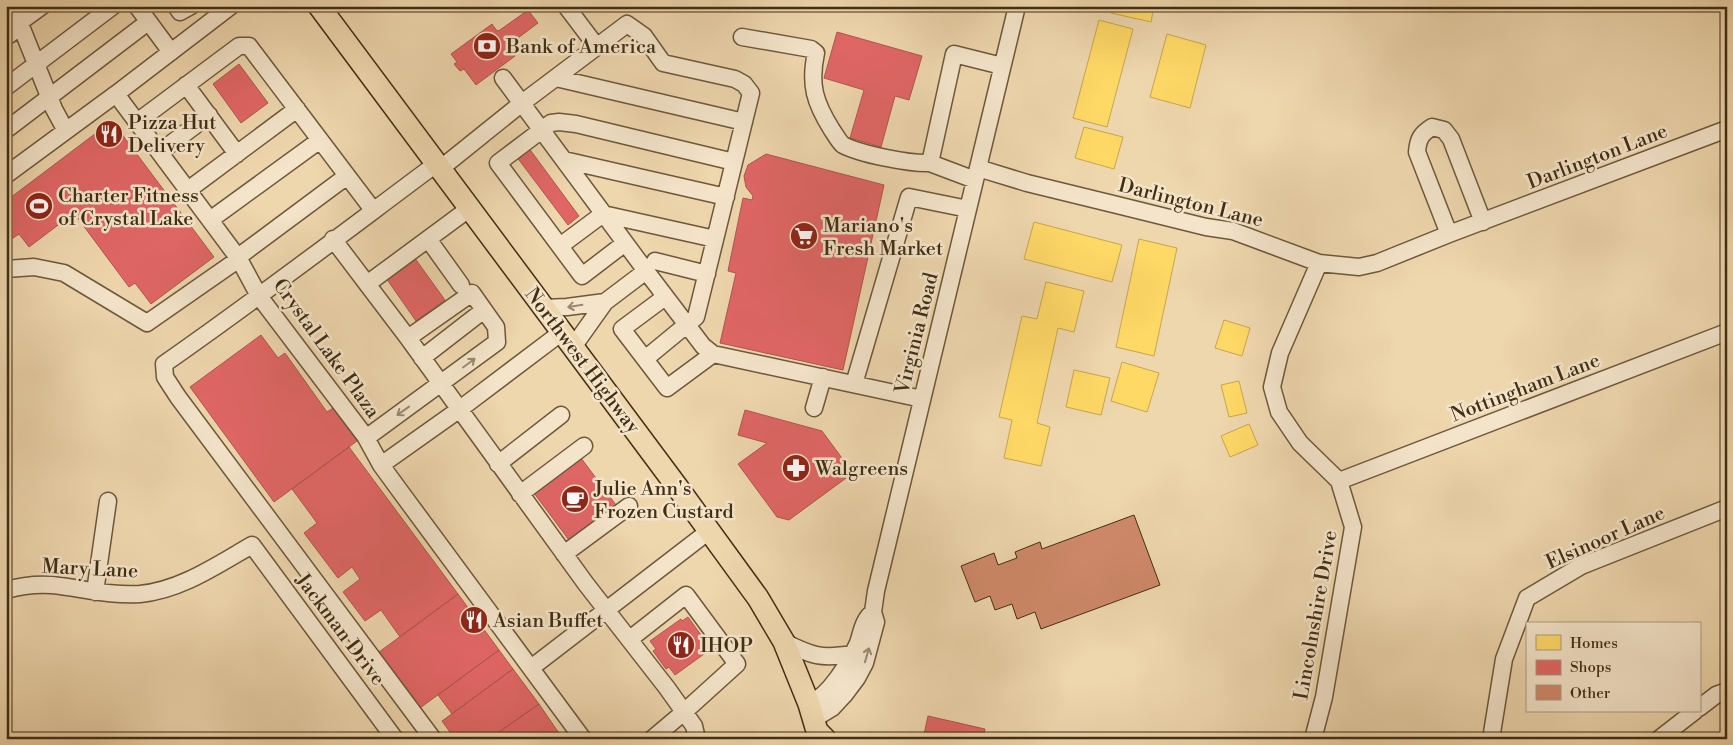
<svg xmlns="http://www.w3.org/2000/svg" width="1733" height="745" font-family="'Libre Bodoni',serif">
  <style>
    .homes { fill: #ffd966; stroke: #c6a64d }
    .shops { fill: #e06666; stroke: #b0554d }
    .building { fill: #cf896a; stroke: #412e14 }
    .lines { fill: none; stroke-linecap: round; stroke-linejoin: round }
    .minor-casing { stroke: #6c583a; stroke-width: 19 }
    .major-casing { stroke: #412e14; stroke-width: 24 }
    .minor { stroke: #f4e4ca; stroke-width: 16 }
    .major { stroke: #eed6ad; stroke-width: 21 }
    .oneway { stroke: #9a896f }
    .labels { text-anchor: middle; stroke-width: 5; stroke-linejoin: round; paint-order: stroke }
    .poi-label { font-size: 20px; fill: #412e14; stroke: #f4e4ca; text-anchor: start }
    .street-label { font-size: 20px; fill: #412e14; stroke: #f4e4ca }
  </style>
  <rect width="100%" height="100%" fill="#eed6ad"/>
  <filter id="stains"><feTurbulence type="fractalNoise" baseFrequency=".004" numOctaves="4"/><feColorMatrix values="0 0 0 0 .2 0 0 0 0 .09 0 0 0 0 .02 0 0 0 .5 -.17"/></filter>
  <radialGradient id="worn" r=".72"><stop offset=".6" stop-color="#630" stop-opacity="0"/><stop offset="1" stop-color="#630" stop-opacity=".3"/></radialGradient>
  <path class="homes" d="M1113,6H1154L1151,22L1111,13Z
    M1099,20L1133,29L1107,127L1073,118Z
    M1167,34L1206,45L1190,108L1150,97Z
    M1084,127L1123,137L1114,169L1075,158Z
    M1034,222L1122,245L1112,282L1024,259Z
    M1139,239L1177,248L1154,356L1116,347Z
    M1046,282L1084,291L1074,332L1058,328L1037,423L1050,427L1041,466L1004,458L1012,420L999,417L1022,316L1037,319Z
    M1224,320L1250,328L1242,356L1215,348Z
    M1122,362L1159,373L1147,412L1111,401Z
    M1074,370L1110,378L1101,415L1066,407Z
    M1239,381L1247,413L1229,417L1221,385Z
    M1249,424L1258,445L1230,457L1221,436Z"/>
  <path class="shops" d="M528,10L538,23L510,44L514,49L512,51L515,56L476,85L464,69L460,71L454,64L457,62L451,54L492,24L497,31L500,30Z
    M837,32L922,56L909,100L895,96L881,147L850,138L864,90L824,78Z
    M239,64L268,103L241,123L213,84Z
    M112,121L214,257L151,304L135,283L129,287L74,213L29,247L19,234L6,243V201Z
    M528,147L579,216L568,225L516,156Z
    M766,154L884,185L843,370L720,343L736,273L728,271L743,198L752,200L753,196L746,187L744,176L748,165Z
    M414,257L445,300L416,321L386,278Z
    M261,335L278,358L285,353L327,412L333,408L357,441L274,502L190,387Z
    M745,410L822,431L853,473L789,520L777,517L738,464L767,443L738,435Z
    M349,447L458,594L400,637L381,610L365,621L343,592L360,579L352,567L338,578L304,533L317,523L292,489Z
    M581,458L616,505L569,540L534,493Z
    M458,594L499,650L420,708L379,652Z
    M688,617L711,649L675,675L669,667L666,669L653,651L656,649L650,641L681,619L682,621Z
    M499,650L513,669L452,714L438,695Z
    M513,669L539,704L489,739H455L442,721Z
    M539,704L563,739H489Z
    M928,716L985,729L983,739H923Z"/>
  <path class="building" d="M908,6H934L933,12Z
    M1134,515L1160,585L1041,629L1035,612L1017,619L1012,604L995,610L990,596L975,602L961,566L994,553L998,565L1017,558L1015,552L1040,542L1042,549Z"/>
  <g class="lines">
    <defs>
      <path id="minor" d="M13,6L54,109L66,131
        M137,6L171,52
        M176,6L180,12L191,6
        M566,6L597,47
        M20,22L42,6
        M6,37L21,26
        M742,37L811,49L816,53C809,85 815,103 832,130C835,134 839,142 843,145C860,154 910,164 930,163
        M503,78L646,271
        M556,78L744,122
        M186,85L237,154
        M6,87L113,6
        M116,94L231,6
        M137,122L239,46H249L373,210
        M6,130L148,22
        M160,152L209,115
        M564,160L726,197
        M978,168L1027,183L1117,205L1206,227L1233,231L1319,263L1359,267L1377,263L1449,234L1727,129
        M440,169L522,103L627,24L644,36L663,63L735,79L744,84L751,93L696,317L645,359
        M6,175L116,94L239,259L259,296L365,436L381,465L400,491L583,739
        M975,180L930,163L954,54L1002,66
        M188,190L297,109
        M210,220L320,140
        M1449,234L1417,152C1418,139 1421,134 1432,127L1444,130L1451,139L1483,222
        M333,239L408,338L586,584L667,688L694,726L697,739
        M428,239L461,285
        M625,243L582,276L498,163L551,123L559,122L576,124L734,162
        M560,246L603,214L715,239
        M238,257L347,176
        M655,261L707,274
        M6,269L34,267L64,273L147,323L239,259
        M367,284L470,208
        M665,297L622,329L667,388L713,354
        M544,308L567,307L605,302
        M573,347L605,302L646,271L703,346L713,354L922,399
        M422,358L484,310
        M854,384L909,197L968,209
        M814,408L823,377
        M366,438L497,342L496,327L472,293L408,338
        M498,464L561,415
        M381,465L460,409L562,332
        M1339,481L1727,332
        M520,494L584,446
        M564,554L629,506
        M6,590C20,586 38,584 52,585C81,588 110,596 140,594C181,590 217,565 252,545L395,739
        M95,592L108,501
        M630,639L686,595L737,664L684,712L652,739
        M784,642C812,656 821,659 852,654
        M531,668L709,531
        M809,704C829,696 849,663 858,643C862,631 863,620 873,612
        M1699,708L1716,695L1727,691
        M814,719L832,708L845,694L857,678L865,663L876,622L873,612L876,591L1017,6
        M433,739L178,397L165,377L164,364C256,300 346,231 436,164
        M1313,739L1324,697L1353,527L1339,481L1300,443L1279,412L1272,387L1280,353L1319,263
        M1491,739L1504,659L1527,598L1581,566L1727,508
        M1659,739L1695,711"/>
      <path id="major" d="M319,6L678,488L758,598L784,642L809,704L817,731L825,739"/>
    </defs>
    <use href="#minor" class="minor-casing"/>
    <use href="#major" class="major-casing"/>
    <use href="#minor" class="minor"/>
    <use href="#major" class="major"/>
  </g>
  <defs><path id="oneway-shaft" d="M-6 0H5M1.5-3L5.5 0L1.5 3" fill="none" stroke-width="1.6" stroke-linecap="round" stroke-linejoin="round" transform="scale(1.25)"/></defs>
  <g class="oneway">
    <use href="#oneway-shaft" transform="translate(575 306) rotate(171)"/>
    <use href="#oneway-shaft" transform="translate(469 363) rotate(-37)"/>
    <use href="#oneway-shaft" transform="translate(403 411) rotate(144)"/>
    <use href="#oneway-shaft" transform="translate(867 655) rotate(-74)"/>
  </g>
  <defs>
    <symbol id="bank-disc" viewBox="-11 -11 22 22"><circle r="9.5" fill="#8f2418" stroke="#f4e4ca"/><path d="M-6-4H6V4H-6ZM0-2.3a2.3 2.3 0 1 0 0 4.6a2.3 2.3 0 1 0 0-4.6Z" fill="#fff"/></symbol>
    <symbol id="restaurant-disc" viewBox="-11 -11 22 22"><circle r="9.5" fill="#8f2418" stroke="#f4e4ca"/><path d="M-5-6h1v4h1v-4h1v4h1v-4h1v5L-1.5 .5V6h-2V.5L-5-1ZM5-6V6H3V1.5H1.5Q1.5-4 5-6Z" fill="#fff"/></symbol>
    <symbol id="stadium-disc" viewBox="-11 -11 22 22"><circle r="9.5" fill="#8f2418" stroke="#f4e4ca"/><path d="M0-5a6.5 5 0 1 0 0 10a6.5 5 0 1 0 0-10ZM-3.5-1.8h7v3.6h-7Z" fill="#fff"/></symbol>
    <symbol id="supermarket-disc" viewBox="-11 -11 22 22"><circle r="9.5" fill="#8f2418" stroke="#f4e4ca"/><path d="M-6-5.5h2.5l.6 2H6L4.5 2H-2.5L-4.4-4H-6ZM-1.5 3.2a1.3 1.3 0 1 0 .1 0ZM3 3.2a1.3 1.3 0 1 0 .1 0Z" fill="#fff"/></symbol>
    <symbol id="pharmacy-disc" viewBox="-11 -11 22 22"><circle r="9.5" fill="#8f2418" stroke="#f4e4ca"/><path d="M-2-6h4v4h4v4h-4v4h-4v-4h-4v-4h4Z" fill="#fff"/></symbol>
    <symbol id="cafe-disc" viewBox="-11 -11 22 22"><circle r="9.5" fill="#8f2418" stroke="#f4e4ca"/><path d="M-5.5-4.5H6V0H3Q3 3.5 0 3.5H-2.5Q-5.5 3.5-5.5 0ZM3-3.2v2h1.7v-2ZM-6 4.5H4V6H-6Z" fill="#fff"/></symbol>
  </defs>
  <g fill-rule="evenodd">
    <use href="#bank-disc" x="471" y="30" width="32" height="32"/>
    <use href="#restaurant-disc" x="93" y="118" width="32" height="32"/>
    <use href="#stadium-disc" x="23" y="190" width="32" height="32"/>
    <use href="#supermarket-disc" x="788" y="220" width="32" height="32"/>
    <use href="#pharmacy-disc" x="780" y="452" width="32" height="32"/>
    <use href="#cafe-disc" x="559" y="483" width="32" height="32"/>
    <use href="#restaurant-disc" x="458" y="604" width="32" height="32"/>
    <use href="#restaurant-disc" x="665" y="629" width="32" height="32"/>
  </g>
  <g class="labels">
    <g class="poi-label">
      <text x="506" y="53">Bank of America</text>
      <text x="128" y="129">Pizza Hut<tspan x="128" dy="23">Delivery</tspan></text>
      <text x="58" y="202">Charter Fitness<tspan x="58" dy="23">of Crystal Lake</tspan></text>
      <text x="823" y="232">Mariano's<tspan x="823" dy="23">Fresh Market</tspan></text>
      <text x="815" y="475">Walgreens</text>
      <text x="594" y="495">Julie Ann's<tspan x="594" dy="23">Frozen Custard</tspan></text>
      <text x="493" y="627">Asian Buffet</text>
      <text x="700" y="652">IHOP</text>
    </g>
    <g class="street-label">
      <text transform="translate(1597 156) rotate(-21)" y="7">Darlington Lane</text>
      <text transform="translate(1191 202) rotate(14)" y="7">Darlington Lane</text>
      <text transform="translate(916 333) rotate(-76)" y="7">Virginia Road</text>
      <text transform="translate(327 348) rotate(54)" y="7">Crystal Lake Plaza</text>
      <text transform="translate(583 360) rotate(53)" y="7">Northwest Highway</text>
      <text transform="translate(1525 387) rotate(-21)" y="7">Nottingham Lane</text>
      <text transform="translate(1605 537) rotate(-24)" y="7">Elsinoor Lane</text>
      <text transform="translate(90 568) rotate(3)" y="7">Mary Lane</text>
      <text transform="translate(1315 615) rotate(-80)" y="7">Lincolnshire Drive</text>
      <text transform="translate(341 629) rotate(53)" y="7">Jackman Drive</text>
    </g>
  </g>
  <rect width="1733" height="745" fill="none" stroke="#eed6ad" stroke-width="25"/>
  <rect x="8" y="8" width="1718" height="730" fill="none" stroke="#412e14" stroke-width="2.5"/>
  <rect x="12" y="12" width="1708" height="720" fill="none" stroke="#412e14"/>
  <rect x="1526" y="622" width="175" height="90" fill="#f4e4ca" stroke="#ac9b81"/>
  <rect x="1536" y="635" width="25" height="15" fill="#ffd966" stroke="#ac9b81"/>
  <text x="1570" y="648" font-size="15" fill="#412e14">Homes</text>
  <rect x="1536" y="660" width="25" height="15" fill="#e06666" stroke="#ac9b81"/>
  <text x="1570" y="672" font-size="15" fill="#412e14">Shops</text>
  <rect x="1536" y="685" width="25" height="15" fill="#cf896a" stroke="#ac9b81"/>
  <text x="1570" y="698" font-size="15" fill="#412e14">Other</text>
  <rect width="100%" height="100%" filter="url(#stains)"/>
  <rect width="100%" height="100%" fill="url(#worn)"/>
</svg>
